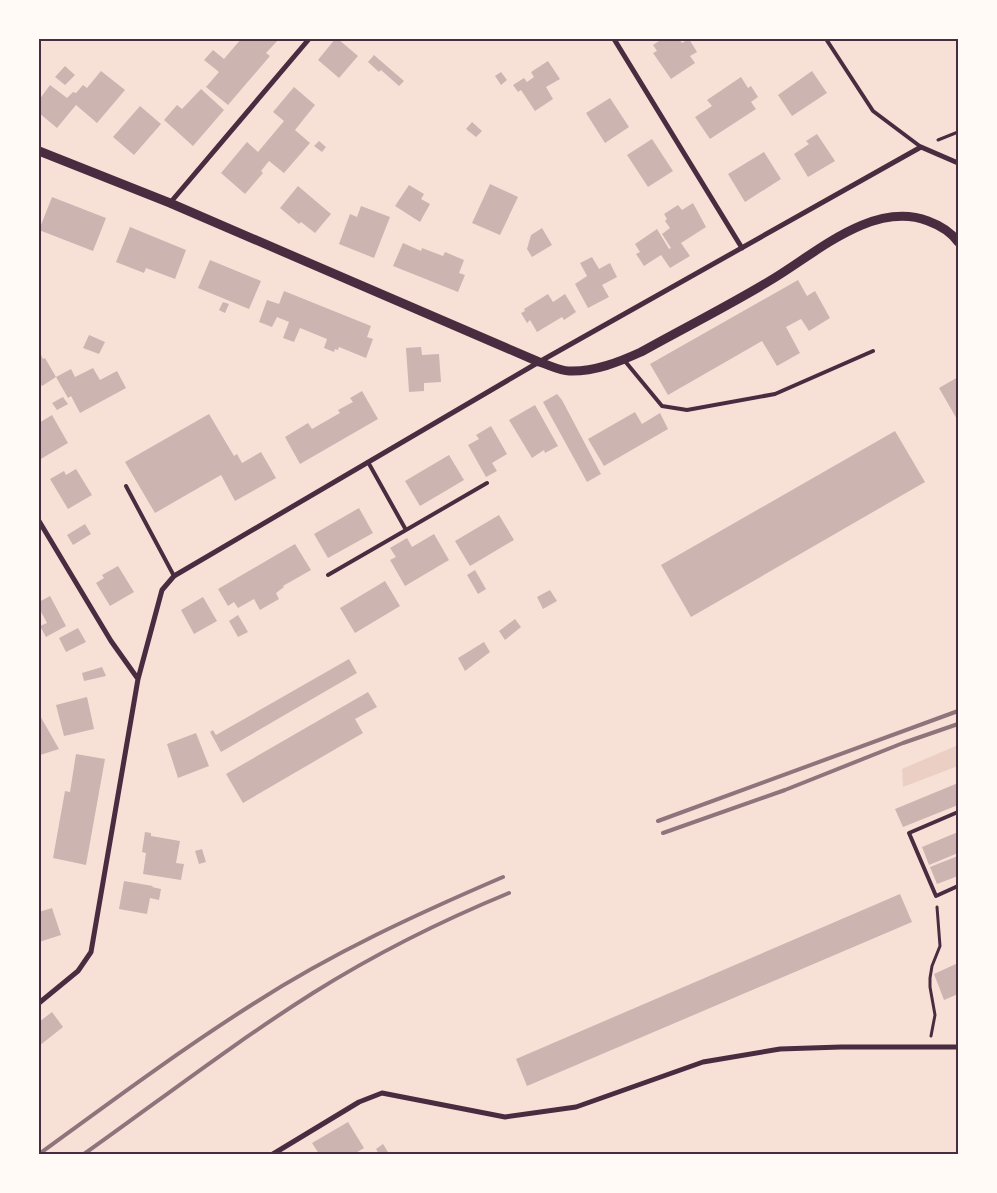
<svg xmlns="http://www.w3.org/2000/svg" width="997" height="1193" font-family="'Times New Roman',serif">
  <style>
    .green { fill: #ebcfc5 }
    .building { fill: #ccb4b1 }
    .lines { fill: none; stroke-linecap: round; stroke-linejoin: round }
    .path { stroke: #4a2c40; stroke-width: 3 }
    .service { stroke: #4a2c40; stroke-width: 4 }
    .minor { stroke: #4a2c40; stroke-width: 5 }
    .tertiary { stroke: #4a2c40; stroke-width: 9 }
    .rail { stroke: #8f747c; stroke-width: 4 }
    .neatline { fill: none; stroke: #4a2c40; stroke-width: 2 }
  </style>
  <rect width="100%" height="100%" fill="#f7e1d7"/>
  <path class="green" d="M958,745V766L903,787L902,769Z"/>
  <path class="building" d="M241,39H279L266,53L270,56L228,105L206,87L219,72L204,60L213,50L224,59Z
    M335,39H338L358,56L339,78L318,60Z
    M662,39H679L682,43L689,39L697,52L690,56L695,63L671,79L653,53L657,51L653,45Z
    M374,55L404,81L399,86L381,70L379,72L368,62Z
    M548,61L560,79L546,87L553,99L535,111L521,90L518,92L513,85L524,78L527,82L534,77L531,72Z
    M65,66L75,75L65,85L55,77Z
    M101,71L125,90L97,123L76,105L57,128L39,113V100L50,85L67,98L73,92L76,93L83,85L87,88Z
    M812,71L827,93L792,116L778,95Z
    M501,72L507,80L501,85L495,76Z
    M741,77L748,88L751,86L758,97L751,102L756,109L710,139L695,117L712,106L707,100Z
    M294,87L315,105L295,130L310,143L284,173L269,161L261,171L263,173L245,194L221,173L247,142L258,152L284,121L273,112Z
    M201,89L224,110L193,146L164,120L177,105L182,109Z
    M610,98L629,127L605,143L586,113Z
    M140,106L161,124L134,155L113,137Z
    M472,122L482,131L476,137L466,129Z
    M817,134L835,161L808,177L794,154L809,144L806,141Z
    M652,139L673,171L648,187L627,155Z
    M319,141L326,147L322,152L314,146Z
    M764,152L781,179L745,202L728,174Z
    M490,184L518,197L500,235L472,223Z
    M409,185L424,194L421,199L430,204L420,222L395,206Z
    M298,186L331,214L315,233L301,222L299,224L280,208Z
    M52,197L106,218L93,251L39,230Z
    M693,203L706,227L681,243L690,256L670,268L661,255L644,266L636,254L640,252L635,244L657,229L669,249L671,248L662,234L670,228L665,221L667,219L664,214L678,205L682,210Z
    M361,206L390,217L374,258L339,244L350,214L357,217Z
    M130,227L186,250L175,279L146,268L144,273L116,262Z
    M542,228L552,245L532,257L527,249L531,235Z
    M403,243L421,251L422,248L443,256L445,252L464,260L459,273L465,275L458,292L393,266Z
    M592,257L599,269L610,263L617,277L602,285L609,297L588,308L575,284L587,276L580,263Z
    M210,260L261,281L249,309L198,288Z
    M798,280L807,296L815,291L830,318L809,331L801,319L786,327L800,353L777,366L762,341L668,395L650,364Z
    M284,291L371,326L367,337L373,339L366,358L339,347L338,350L335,349L334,352L324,348L327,339L300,328L294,342L283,338L289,322L277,317L272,327L259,322L267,300L279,304Z
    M548,294L553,302L565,294L576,312L564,320L562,317L537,332L530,320L527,323L521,313L525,311L524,309Z
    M223,302L229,304L225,313L219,310Z
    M89,335L105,342L99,354L83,348Z
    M421,347L422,355L439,354L441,382L424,383V391L409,392L406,348Z
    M39,351L43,359L45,358L56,377L42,386L39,382Z
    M93,368L100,380L117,371L126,388L80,413L71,396L68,398L56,377L71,369L75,377Z
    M958,377V421L939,388Z
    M362,391L378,419L300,464L285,437L308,423L312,429L340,413L338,410L353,402L350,398Z
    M557,394L562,400L601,474L587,482L543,402Z
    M63,397L68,404L57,410L52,403Z
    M535,405L558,446L545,453L544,450L532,458L509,420Z
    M635,412L642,424L660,413L668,429L604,466L588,439Z
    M209,414L234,456L237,454L242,463L261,452L276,478L235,501L221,475L155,513L125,462Z
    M52,415L68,443L39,460V423Z
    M491,426L507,454L492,463L497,471L486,477L468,445L479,439L476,435Z
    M895,431L925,482L691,617L661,565Z
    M449,455L464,480L420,506L405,481Z
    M76,469L92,495L68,509L50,479L64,471L66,475Z
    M359,508L373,533L328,558L314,534Z
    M499,515L514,540L470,566L455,541Z
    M85,524L91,534L73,545L67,535Z
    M434,534L449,560L405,586L390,560L396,557L390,548L407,538L412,547Z
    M295,544L311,570L283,586L284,587L276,593L279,599L260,610L254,599L238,608L234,602L228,606L218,589Z
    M118,566L134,592L110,606L96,583L104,578L102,575Z
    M475,570L486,589L478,594L467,575Z
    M385,581L400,606L355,633L340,608Z
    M550,590L557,601L543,609L537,597Z
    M50,596L66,626L46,637L40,626L47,623L39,608V602Z
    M203,597L217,621L194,634L181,610Z
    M238,615L248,632L238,637L229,621Z
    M515,619L521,627L505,640L499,631Z
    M78,628L86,642L66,652L59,638Z
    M484,642L490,652L465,671L458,658Z
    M349,659L357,673L221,752L210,732L213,730L216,735Z
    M102,667L106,676L84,681L82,673Z
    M368,692L377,707L355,719L363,733L243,803L226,774Z
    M87,697L94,729L64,736L56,705Z
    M39,714L59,749L40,755L39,754Z
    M196,733L209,766L178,778L167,744Z
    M76,754L105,759L86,865L53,858L65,791L70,792Z
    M958,783V805L903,827L895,809Z
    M145,832L151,833V836L180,841L176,863L184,864L181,880L143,874L146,853L142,852Z
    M958,832V853L929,865L922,847Z
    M202,849L206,862L199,864L195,851Z
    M958,856V876L937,884L930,867Z
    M124,881L153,886L152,887L161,889L159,900L150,898L147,914L119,909Z
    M900,894L912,922L527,1086L516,1059Z
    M52,908L61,935L39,942V912Z
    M958,963V994L944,1000L934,974Z
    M52,1012L63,1027L39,1046V1022Z
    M348,1122L364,1148L354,1154H319L312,1143Z
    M383,1144L388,1152L379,1154L376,1149Z"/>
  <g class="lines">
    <path class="path" d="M938,140L958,132
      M931,1036L935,1015L930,987V978L932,966L940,946L937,907"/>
    <path class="service" d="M826,39L873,111L921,147
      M624,360L662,406L687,410L775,394L873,351
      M126,486L174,576
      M406,530L487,483
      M328,575L406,530L368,462
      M958,812L909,833L936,896L958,886"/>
    <path class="minor" d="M614,39L742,248
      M170,203L309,39
      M39,521L111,641L138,679
      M39,1003L78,971L91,952L138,679L162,590L174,576L539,362L921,147L958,163
      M273,1154L359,1102L382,1093L505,1117L576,1107L703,1062L780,1049L841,1047H958"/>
    <path class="tertiary" d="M39,151L170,203L539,362C549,365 560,371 569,371C594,372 619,362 641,352C684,328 728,306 771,280C815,254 873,200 928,221C939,225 951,232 958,242"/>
    <path class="rail" d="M658,821L958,711
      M663,833L785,790L903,743L958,724
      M39,1154C109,1103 179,1051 253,1004C332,953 417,914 503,877
      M84,1154C160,1100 234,1043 313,993C375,954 441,921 509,893"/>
  </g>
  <rect width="997" height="1193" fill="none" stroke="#fffaf5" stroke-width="80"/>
  <rect x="40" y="40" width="917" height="1113" class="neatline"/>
</svg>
